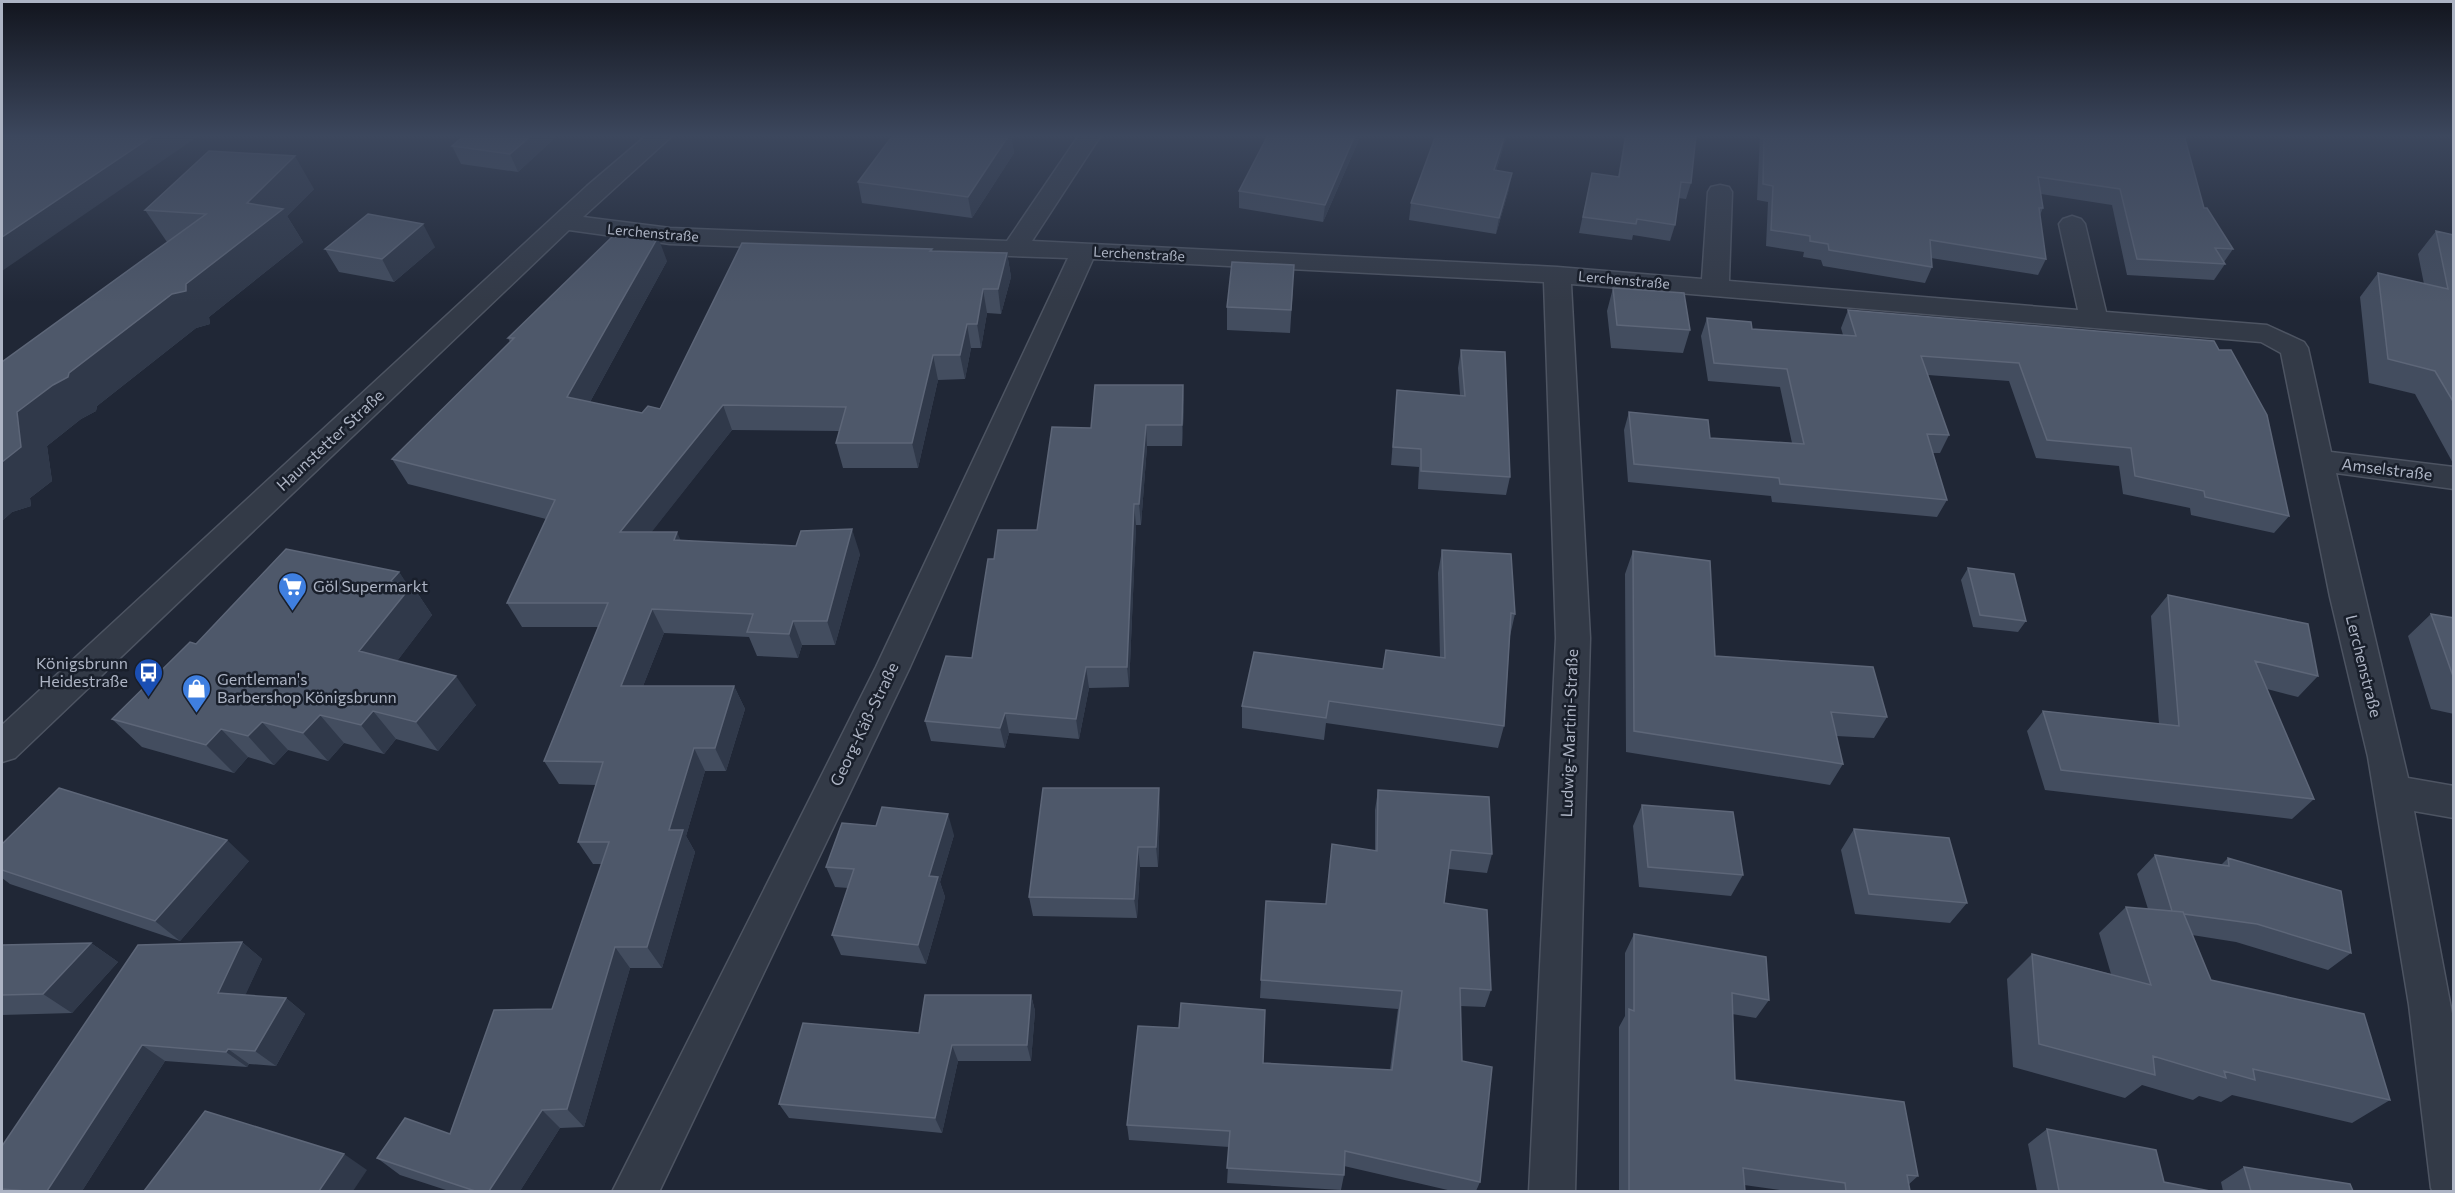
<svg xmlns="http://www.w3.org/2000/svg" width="2455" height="1193" font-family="Commissioner,sans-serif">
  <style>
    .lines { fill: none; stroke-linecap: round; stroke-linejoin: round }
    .minor-casing { stroke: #4d5462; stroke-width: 3 }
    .minor { fill: #333a47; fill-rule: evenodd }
    .wall { fill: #434d5f }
    .shaded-wall { fill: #30394a }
    .building { fill: #4e586a; stroke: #5d6678; stroke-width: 1.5 }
    .labels { text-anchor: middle; stroke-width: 5; stroke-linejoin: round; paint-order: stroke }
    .far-street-label { font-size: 14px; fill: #adb4c4; stroke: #191f2b }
    .street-label { font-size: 16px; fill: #adb4c4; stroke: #191f2b }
    .poi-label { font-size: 16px; fill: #adb4c4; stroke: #191f2b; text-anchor: start }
  </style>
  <rect width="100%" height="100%" fill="#202736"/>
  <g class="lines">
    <defs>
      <path id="minor" d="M647,135H673L583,217L670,228L1007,241L1079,135H1101L1032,241L1557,267L1702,279L1708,192L1711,187L1720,185L1729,187L1732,192L1729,281L2078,310L2059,224L2063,219L2072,216L2081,219L2085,224L2106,312L2267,325L2304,342L2308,348L2331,452L2454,467V489L2336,473L2408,778L2454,786V818L2414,811L2454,1024V1192H2433L2431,1188L2409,1005L2368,757L2330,597L2281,353L2261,342L1571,284L1590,638L1575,1192H1529L1556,638L1544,282L1093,259L910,667L659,1192H612L876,667L1068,258L670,244L569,230L15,758L2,762V725L587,186Z"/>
    </defs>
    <use href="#minor" class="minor-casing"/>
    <use href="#minor" class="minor"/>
  </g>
  <path class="wall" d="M558,135L518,172L461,164L452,146Z
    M893,135H1011L1014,153L972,218L862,203L858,182Z
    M1268,135H1361L1323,222L1239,208V191Z
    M1436,135H1507L1496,171L1509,189L1496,234L1409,220L1411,203Z
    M1625,135H1696L1691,183L1686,199L1678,198L1675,225L1670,241L1633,235L1632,240L1579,233L1592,173L1618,177Z
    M1760,135H2184L2204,208L2233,249L2224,262L2225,264L2214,280L2127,275L2112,205L2041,194L2043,208L2040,215L2046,259L2038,275L1931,258L1932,267L1925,283L1823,266L1821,260L1803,257L1804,252L1766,246L1768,202L1757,200Z
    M314,189L287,216L303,242L209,317L210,324L196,328L97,406L96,411L81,419L47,446L52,481L30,498L31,506L12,512L2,521V362L167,242L145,210Z
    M2436,231L2454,235V465L2415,394L2369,383L2360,297L2378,273L2424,284L2418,254Z
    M435,247L394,282L339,272L325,249Z
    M932,249L933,251L1007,253L1011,277L1001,314L987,313L981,348H971L965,379L938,380L918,468H843L836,443L839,431L732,430L651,532L680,540L860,554L835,645H802L798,658L757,656L749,637L664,633L643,686H734L745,709L726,771H705L686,836L695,852L662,968H630L584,1127L560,1128L520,1191H449L400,1175L377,1158L450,1134L552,1009L602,864H593L578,842L596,785L559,784L544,761L598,627H522L507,603L546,519L408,484L392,459L510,342L508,338L667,261L590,402L642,413L660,409Z
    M1293,287L1290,333L1227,330V307Z
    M1613,288L1690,330L1683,353L1611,348L1607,311Z
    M1848,310L2214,341L2289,516L2274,533L2191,515L2190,508L2123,494L2119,466L2036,458L2009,381L1928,375L1949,435L1940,453H1933L1947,500L1937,517L1772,502L1771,496L1628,482L1624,430L1629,412L1710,438L1792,443L1780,387L1708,381L1701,336L1707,318L1752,329L1843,335L1841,328Z
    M1461,350L1510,477L1506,495L1418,489L1419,467L1391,465L1397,390L1460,395L1458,368Z
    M1183,385L1184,406L1182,446H1147L1141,525H1136L1129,687L1089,688L1079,739L1009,733L1005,748L931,741L925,721L972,658L994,559L1037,530L1091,428Z
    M1442,550L1515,614L1510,636L1504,726L1498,748L1326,723L1324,740L1242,728V706L1383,669L1440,657L1438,573Z
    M1633,551L1715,656L1887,717L1874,738L1836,736L1843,764L1830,785L1626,752L1625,574Z
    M1968,568L2026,621L2018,632L1973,627L1961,580Z
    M399,572L407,585H412L432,615L397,661L476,705L438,751L396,739L384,754L344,743L328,761L288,750L274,765L248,757L234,773L142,747L112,719L196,644Z
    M2168,595L2318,676L2298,697L2267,689L2314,799L2292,819L2045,790L2027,731L2043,711L2159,724L2151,616Z
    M2431,614L2454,618V714L2431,709L2408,636Z
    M1378,790L1492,854L1487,873L1449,869L1444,903L1491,990L1485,1007L1460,1006L1462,1061L1480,1182L1476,1191H1452L1344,1166V1175L1341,1190L1227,1183L1229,1147L1129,1140L1127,1125L1263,1063L1390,1070L1398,1009L1260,998L1261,980L1325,904L1375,851V810Z
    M1642,805L1743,875L1731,896L1639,887L1633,826Z
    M1160,808L1158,867H1140L1137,918L1033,916L1029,897Z
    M1854,829L1967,903L1950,923L1855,914L1841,850Z
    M954,835L940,882L945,897L926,964L841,955L832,935L848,888L835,887L826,867Z
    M2,844L249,861L180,941L10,884L2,878Z
    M2155,855L2221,865L2228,858L2351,953L2328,970L2236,942L2192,935L2211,980L2390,1100L2352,1123L2232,1095L2221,1102L2199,1096L2193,1100L2142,1085L2125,1098L2013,1067L2007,979L2032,954L2111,974L2099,933L2126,907L2148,909L2137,874Z
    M1634,934L1769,1000L1756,1018L1732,1014L1735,1080L1918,1176L1908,1185L1910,1191H1787L1744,1185L1745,1191H1619V1027L1625,1016V953Z
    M242,942L262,959L245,995L286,998L305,1014L276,1066L249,1064L247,1067L165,1061L82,1191H2V1146Z
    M91,943L118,962L72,1013L2,1015V945Z
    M1031,995L1035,1011L1031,1061H958L942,1133L789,1118L779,1104L919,1033Z
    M2047,1129L2164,1182L2210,1191H2037L2028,1144Z
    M2244,1167L2353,1191H2223L2221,1182Z"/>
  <path class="shaded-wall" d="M154,135H200L2,271V237Z
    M532,135H558L518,172L510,154Z
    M1009,135H1011L1014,153L972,218L968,197Z
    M1355,135H1361L1323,222L1325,205Z
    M1505,135H1507L1491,187L1494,170Z
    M295,156L314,189L287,216L303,242L209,317L210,324L196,328L97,406L96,411L81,419L47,446L52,481L30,498L31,506L12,512L2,521V462L17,412L186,284L247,203Z
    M1512,173L1509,189L1496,234L1499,218Z
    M423,224L435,247L394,282L382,259Z
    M658,237L667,261L579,422L567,397Z
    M1007,253L1011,277L1001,314L998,289Z
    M983,289L987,313L981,348L977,324Z
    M967,324L971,348L965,379L960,355Z
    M933,355L938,380L918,468L912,443Z
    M1183,385L1184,406L1182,446V425Z
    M723,405L732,430L632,557L620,532Z
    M1146,425L1147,446L1141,525L1139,504Z
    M1134,504L1136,525L1129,687L1127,667Z
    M852,529L860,554L835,645L827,621Z
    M677,532L688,557L674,540Z
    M399,572L410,588L412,585L432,615L382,681L359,651L390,582Z
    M652,609L664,633L634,709L621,686Z
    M793,621L802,645L798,658L789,634Z
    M1086,667L1089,688L1079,739L1076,719Z
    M456,676L476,705L438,751L416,722Z
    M734,686L745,709L726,771L715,748Z
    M373,711L396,739L384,754L361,725Z
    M1005,713L1009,733L1005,748L1000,728Z
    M320,715L344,743L328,761L303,733Z
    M262,722L288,750L274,765L248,736Z
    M221,729L248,757L234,773L206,745Z
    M694,748L705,771L686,836L695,852L662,968L647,947L669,830Z
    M1159,788L1160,808L1158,867L1156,847Z
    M948,814L954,835L940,882L945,897L926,964L918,945L929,876Z
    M227,840L249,861L180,941L155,921Z
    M1138,847L1140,867L1137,918L1134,899Z
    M242,942L262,959L239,1009L218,993Z
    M91,943L118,962L72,1013L43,994Z
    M615,947L630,968L584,1127L567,1109Z
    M1031,995L1035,1011L1031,1061L1027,1045Z
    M286,998L305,1014L276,1066L255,1051Z
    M142,1045L165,1061L82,1191H47Z
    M952,1045L958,1061L942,1133L935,1118Z
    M228,1049L249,1064L247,1067L226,1052Z
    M542,1110L560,1128L520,1191H489Z
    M344,1154L367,1170L353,1191H319Z"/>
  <path class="building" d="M2,135H154L2,237Z
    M465,135H532L510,154L452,146Z
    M893,135H1009L968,197L858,182Z
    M1268,135H1355L1325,205L1239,191Z
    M1436,135H1505L1494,170L1512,173L1499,218L1411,203Z
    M1626,135H1696L1691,183L1681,182L1675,225L1637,219L1636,224L1583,217L1592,173L1619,177Z
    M1764,135H2184L2204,208H2207L2233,249L2215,248L2225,264L2137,259L2120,189L2038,177L2043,208H2039L2046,259L1930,240L1932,267L1829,250L1828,244L1810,241V236L1771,230L1773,186L1763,184Z
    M209,151L295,156L247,203L283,209L186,284V291L172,294L69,373L68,377L53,385L17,412L21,447L2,462V362L206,214L145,210Z
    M368,214L423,224L382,259L325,249Z
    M2436,231L2454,235V403L2435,371L2388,359L2378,273L2448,289Z
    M613,236L658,237L567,397L642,413L648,406L660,409L742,243L932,249L930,251L1007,253L998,289H983L977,324H967L960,355H933L912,443H836L846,407L723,405L620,532H677L674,540L796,546L801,531L852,529L827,621H793L789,634L747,632L753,614L652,609L621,686H734L715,748H694L669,830H683L647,947H615L567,1109L542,1110L489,1191H475L377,1158L405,1118L450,1134L494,1010L552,1009L609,842H578L603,762L544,761L608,603H507L555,500L392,459L514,338H508Z
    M1232,262L1294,265L1291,310L1227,307Z
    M1613,288L1684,293L1690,330L1617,325Z
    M1848,310L2214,341L2219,350H2231L2267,415L2289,516L2205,497L2204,491L2135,476L2131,448L2047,440L2019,363L1921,356L1949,435L1927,434L1947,500L1780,484L1779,478L1634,464L1629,412L1708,420L1710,438L1804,444L1787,369L1714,363L1707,318L1751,322L1752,329L1856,336Z
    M1461,350L1505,352L1510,477L1421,471V449L1393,447L1397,390L1465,396Z
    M1095,385H1183L1182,425H1146L1139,504H1134L1127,667H1086L1076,719L1005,713L1000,728L925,721L946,656L972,658L988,559H994L998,530H1037L1052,427L1091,428Z
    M286,549L399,572L390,582L412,585L359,651L456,676L416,722L373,711L361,725L320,715L303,733L262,722L248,736L221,729L206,745L112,719L190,642L196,644Z
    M1442,550L1511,554L1515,614L1511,613L1504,726L1329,701L1326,718L1242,706L1254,652L1383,669L1386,650L1445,658Z
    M1633,551L1710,561L1715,656L1873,667L1887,717L1831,712L1843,764L1634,731Z
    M1968,568L2014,574L2026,621L1980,615Z
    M2168,595L2308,624L2318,676L2255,661L2314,799L2061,770L2043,711L2179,726Z
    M2431,614L2454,618V679Z
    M59,788L227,840L155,921L2,870V844Z
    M1043,788H1159L1156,847H1138L1134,899L1029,897Z
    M1378,790L1489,797L1492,854L1451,850L1444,903L1487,910L1491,990L1460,988L1462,1061L1492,1067L1480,1182L1345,1151L1344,1175L1227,1168L1230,1131L1127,1125L1138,1026L1179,1028L1181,1003L1265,1010L1263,1063L1392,1070L1402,991L1261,980L1266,901L1326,904L1332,844L1377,851Z
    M1642,805L1733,812L1743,875L1648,867Z
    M882,807L948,814L929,876L938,877L918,945L832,935L854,869L826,867L842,823L876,826Z
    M1854,829L1949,838L1967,903L1869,894Z
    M2155,855L2229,866L2228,858L2341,891L2351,953L2257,924L2184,914L2183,912L2172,911Z
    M2126,907L2183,912L2211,980L2364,1014L2390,1100L2253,1069L2255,1080L2224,1071L2226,1078L2153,1056L2155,1075L2039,1044L2032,954L2151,985Z
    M1634,934L1766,957L1769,1000L1732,993L1735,1080L1904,1102L1918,1176L1907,1175L1910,1191H1846L1845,1183L1743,1168L1745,1191H1629V1009L1634,1011Z
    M242,942L218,993L286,998L255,1051L228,1049L226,1052L142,1045L47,1191H26L2,1189V1146L138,945Z
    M91,943L43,994L2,995V945Z
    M925,995H1031L1027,1045H952L935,1118L779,1104L803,1023L919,1033Z
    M205,1111L344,1154L319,1191H144Z
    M2047,1129L2156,1150L2164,1182L2210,1191H2059Z
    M2244,1167L2350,1184L2353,1191H2251Z"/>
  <linearGradient id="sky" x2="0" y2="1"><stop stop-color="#12151e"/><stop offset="0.45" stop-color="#3c475d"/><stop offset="1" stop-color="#3c475d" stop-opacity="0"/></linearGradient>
  <rect width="2455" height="302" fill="url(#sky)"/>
  <defs>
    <symbol id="supermarket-pin" viewBox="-11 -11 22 30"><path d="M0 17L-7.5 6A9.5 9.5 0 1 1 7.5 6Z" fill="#3f7fe0" stroke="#191f2b"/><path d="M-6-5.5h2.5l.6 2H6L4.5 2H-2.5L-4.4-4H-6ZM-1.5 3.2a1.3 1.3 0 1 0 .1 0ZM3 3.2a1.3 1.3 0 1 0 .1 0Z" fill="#fff"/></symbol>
    <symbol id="bus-pin" viewBox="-11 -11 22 30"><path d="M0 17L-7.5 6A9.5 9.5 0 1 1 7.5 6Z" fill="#1a4fb4" stroke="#191f2b"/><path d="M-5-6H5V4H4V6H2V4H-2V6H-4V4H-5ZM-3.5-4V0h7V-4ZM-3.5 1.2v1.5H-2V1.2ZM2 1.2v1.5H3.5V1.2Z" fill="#fff"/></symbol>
    <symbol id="shop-pin" viewBox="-11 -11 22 30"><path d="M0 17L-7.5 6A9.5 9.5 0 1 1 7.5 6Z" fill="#3f7fe0" stroke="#191f2b"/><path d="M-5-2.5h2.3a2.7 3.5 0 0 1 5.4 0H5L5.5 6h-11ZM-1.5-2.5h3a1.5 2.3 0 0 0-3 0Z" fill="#fff"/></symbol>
  </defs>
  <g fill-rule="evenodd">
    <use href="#supermarket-pin" x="276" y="570" width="33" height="45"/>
    <use href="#bus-pin" x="132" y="656" width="33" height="45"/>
    <use href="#shop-pin" x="180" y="672" width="33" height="45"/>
  </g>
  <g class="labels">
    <g class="far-street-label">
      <text transform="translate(653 233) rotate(5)" y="5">Lerchenstraße</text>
      <text transform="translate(1139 254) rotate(3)" y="5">Lerchenstraße</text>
      <text transform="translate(1624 280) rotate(5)" y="5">Lerchenstraße</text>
    </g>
    <g class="street-label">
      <text transform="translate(330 440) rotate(-43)" y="6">Haunstetter Straße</text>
      <text transform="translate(2387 469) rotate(7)" y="6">Amselstraße</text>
      <text transform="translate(2364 666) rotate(76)" y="6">Lerchenstraße</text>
      <text transform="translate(864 724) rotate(-64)" y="6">Georg-Käß-Straße</text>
      <text transform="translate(1569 733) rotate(-88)" y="6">Ludwig-Martini-Straße</text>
    </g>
    <g class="poi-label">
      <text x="313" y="592">Göl Supermarkt</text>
      <text x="128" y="669" text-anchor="end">Königsbrunn<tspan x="128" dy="18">Heidestraße</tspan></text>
      <text x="217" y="685">Gentleman's<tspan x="217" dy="18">Barbershop Königsbrunn</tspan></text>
    </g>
  </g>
  <rect width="2455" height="1193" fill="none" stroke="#adb4c4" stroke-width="6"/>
</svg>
